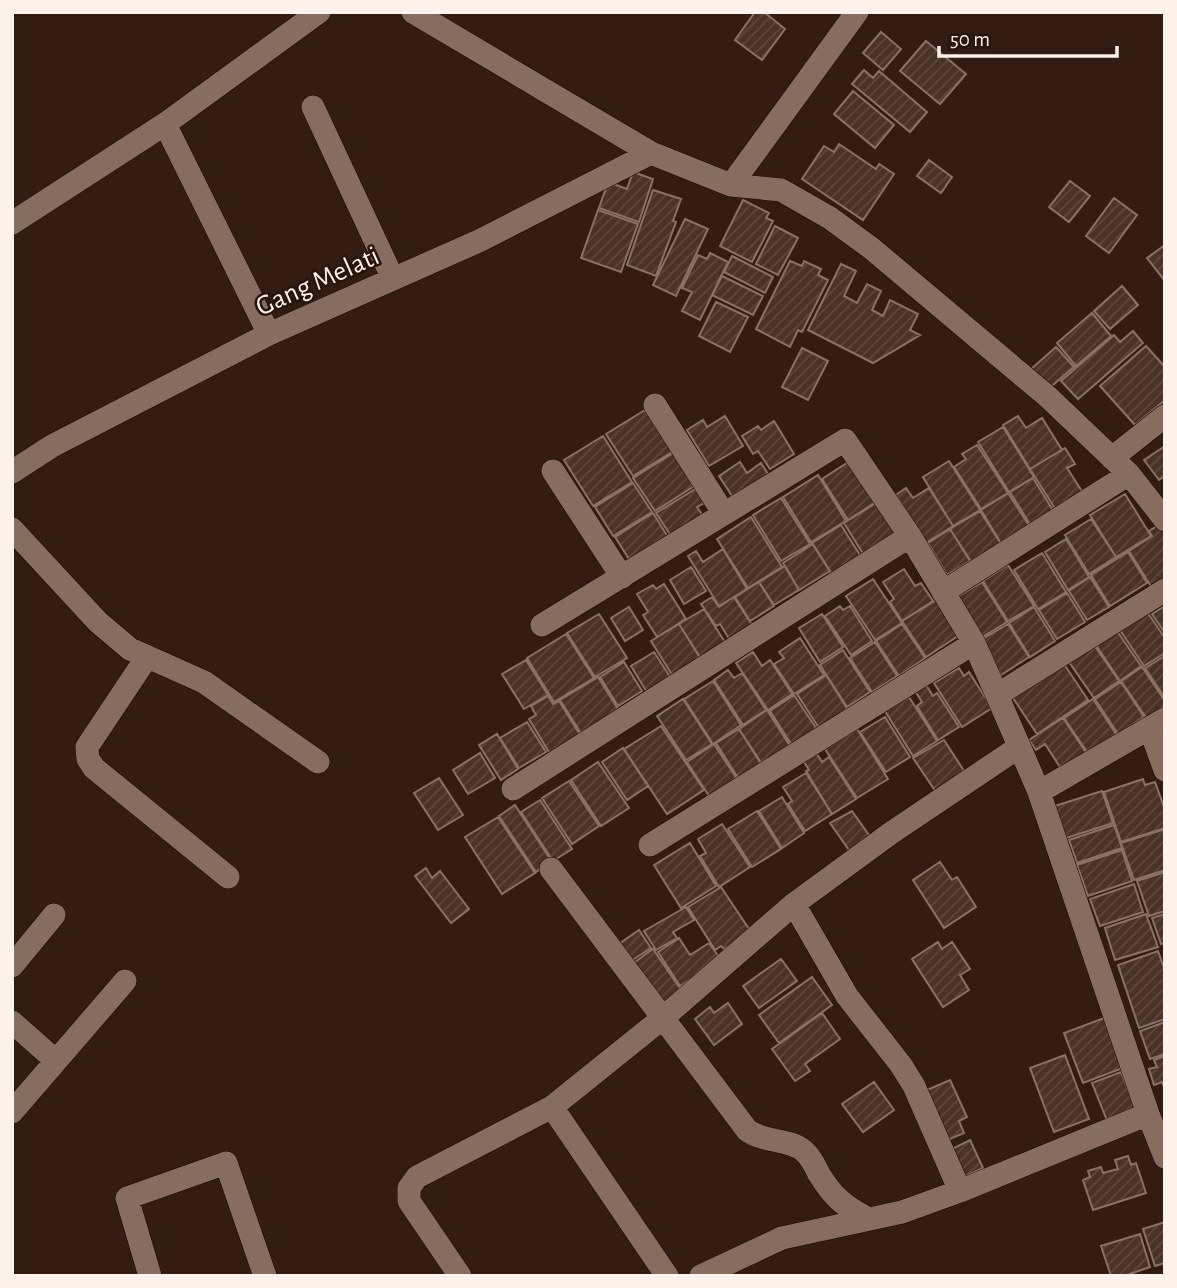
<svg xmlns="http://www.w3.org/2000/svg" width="1177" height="1288" font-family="'Alegreya Sans',sans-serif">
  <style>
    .building { fill: url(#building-hatch); stroke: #8b7164; stroke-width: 2 }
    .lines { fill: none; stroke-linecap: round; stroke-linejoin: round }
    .street-casing { stroke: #190701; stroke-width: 24 }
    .street { stroke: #866d60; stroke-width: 23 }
    .labels { text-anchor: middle; stroke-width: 5; stroke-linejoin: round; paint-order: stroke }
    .street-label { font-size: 28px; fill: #fef2ec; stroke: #281409 }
  </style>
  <defs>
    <pattern id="building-hatch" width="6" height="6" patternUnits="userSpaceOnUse" patternTransform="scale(1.75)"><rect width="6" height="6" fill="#493327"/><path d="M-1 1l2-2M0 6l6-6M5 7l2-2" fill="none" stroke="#5b473c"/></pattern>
  </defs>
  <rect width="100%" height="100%" fill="#321d12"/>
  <path class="building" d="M755,12H764L785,29L762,60L735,40Z
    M881,32L901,49L883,70L863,53Z
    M926,41L966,74L940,104L900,71Z
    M864,70L873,78L879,71L927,112L910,132L852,84Z
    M853,91L894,125L875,148L834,114Z
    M839,144L876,169L879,164L894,174L863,220L802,179L824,146L834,152Z
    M929,160L952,177L941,193L917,176Z
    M633,172L653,179L639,222L599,208L608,182L627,189Z
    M1070,181L1090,196L1069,222L1049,207Z
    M653,190L681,199L673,221L676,222L656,276L627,265Z
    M1114,198L1137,215L1109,253L1086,236Z
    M743,200L769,213L766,218L773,221L752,262L720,246Z
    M598,210L638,224L621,272L581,258Z
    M685,219L708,229L676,296L653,285Z
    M775,226L798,238L778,275L756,264Z
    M1165,245V281L1147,258Z
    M710,253L728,262L700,320L682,311L692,292L682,288L698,255L707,259Z
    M732,256L773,277L765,293L724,272Z
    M790,261L802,266L804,261L821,269L818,275L828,280L802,332L798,330L790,347L756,329Z
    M841,264L856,271L844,296L857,303L867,284L881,291L872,310L883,316L890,300L918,314L910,330L920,335L873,363L808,330Z
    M722,276L763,296L753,315L712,295Z
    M1122,286L1138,305L1110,329L1094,311Z
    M716,302L748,317L730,352L699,336Z
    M1092,313L1111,336L1076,366L1057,343Z
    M1133,331L1143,343L1078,399L1061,381L1114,335L1120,342Z
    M1146,346L1165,367V400L1135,425L1100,386Z
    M1056,347L1074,367L1047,390L1030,370Z
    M802,348L828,361L808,400L782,387Z
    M645,410L672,452L633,476L606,434Z
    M725,416L743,446L709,466L687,430L703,420L707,427Z
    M1018,416L1026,428L1042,418L1062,450L1030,469L1003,425Z
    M774,421L794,454L770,469L758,451L753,454L742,436L758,426L761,430Z
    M1003,427L1034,477L1009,492L978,442Z
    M603,436L632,482L593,506L564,460Z
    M977,445L1008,493L981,509L954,467L966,459L962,454Z
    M1165,446V476L1159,480L1144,460Z
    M1065,448L1075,464L1067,468L1083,493L1056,510L1030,469Z
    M675,452L696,485L655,511L633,478Z
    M850,461L876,502L848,520L822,479Z
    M949,461L980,510L953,526L923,477Z
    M740,462L747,473L761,463L770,477L734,499L719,476Z
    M818,475L846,521L811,542L783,497Z
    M1033,478L1054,512L1031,526L1010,492Z
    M633,483L652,512L613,536L595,507Z
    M697,488L706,502L697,507L705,519L673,539L656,513Z
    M906,488L913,498L929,488L953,526L926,543L896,495Z
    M1008,493L1030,527L1002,545L981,510Z
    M1125,494L1151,536L1116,557L1090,515Z
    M781,498L810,544L781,561L753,515Z
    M876,503L899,540L867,560L844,523Z
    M980,511L1001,544L972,563L950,529Z
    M653,513L671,542L629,559L615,537Z
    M751,517L782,567L748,588L717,539Z
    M1091,519L1116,557L1089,574L1065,535Z
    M1162,523L1165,528V581L1152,588L1129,551L1152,536L1149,531Z
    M841,525L865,563L836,581L812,543Z
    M950,529L970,561L947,575L928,543Z
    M1066,539L1089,577L1068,590L1045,552Z
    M813,544L830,571L799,590L783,563Z
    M723,549L747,589L719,606L688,556L696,551L703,562Z
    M1128,552L1147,583L1110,606L1091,575Z
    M1042,553L1066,592L1038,609L1014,570Z
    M1008,565L1034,606L1008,621L983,581Z
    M785,566L799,590L774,605L759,582Z
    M691,567L706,591L684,604L670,580Z
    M904,569L915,586L921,583L933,601L902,621L890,602L894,599L883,582Z
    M1090,577L1109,607L1087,620L1069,591Z
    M873,579L902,623L875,640L846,596Z
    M759,582L774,606L750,621L735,597Z
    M982,582L1007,622L979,639L954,599Z
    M664,584L686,619L657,637L643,615L648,612L637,594L653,585L656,589Z
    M1067,593L1085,622L1057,639L1039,610Z
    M712,597L719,607L734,597L754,628L731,642L720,624L716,626L701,604Z
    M938,599L961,634L926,657L902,621Z
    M840,606L843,610L850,606L872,641L851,655L825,616Z
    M1165,606V633L1152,614Z
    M629,607L643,630L625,641L611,618Z
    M1034,607L1055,641L1030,657L1009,623Z
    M704,609L728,647L703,662L679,624Z
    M1147,612L1165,638V653L1144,666L1120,630Z
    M599,614L627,658L595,677L567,633Z
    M822,614L843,647L820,662L799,628Z
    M679,624L702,661L674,678L651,641Z
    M902,624L925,658L899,676L876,641Z
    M1008,624L1029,657L1001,675L979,641Z
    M1117,631L1141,666L1120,681L1096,645Z
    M566,634L594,678L554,702L527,658Z
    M800,638L824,675L794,694L774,664L784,658L779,652Z
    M875,642L897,676L872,692L850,658Z
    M1094,645L1119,681L1094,698L1069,662Z
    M843,650L870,692L847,707L820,665Z
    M654,652L672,680L648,694L631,666Z
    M753,652L762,666L770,660L792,694L768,710L736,663Z
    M1165,656V698L1145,668Z
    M526,660L548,695L524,709L502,674Z
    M624,662L642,691L618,706L600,677Z
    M1064,664L1088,700L1037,734L1013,698Z
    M1142,667L1165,701V706L1147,719L1121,681Z
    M959,668L964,676L969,672L992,708L962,727L934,683Z
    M728,670L734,678L742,673L766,710L743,725L714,680Z
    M826,675L848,710L819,728L797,694Z
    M598,677L621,714L584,738L560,700Z
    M713,681L741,725L713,744L684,699Z
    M1121,682L1144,717L1118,734L1095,699Z
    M926,685L933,696L937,693L959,727L938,740L917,706L922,702L915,691Z
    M794,695L818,731L793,747L770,711Z
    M548,696L553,704L559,701L582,738L552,757L529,719L536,715L531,706Z
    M909,697L937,741L913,756L885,711Z
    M683,699L712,744L686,760L657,716Z
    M1093,699L1118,737L1090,756L1064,718Z
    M767,710L790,746L762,764L739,729Z
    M885,717L910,757L886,772L860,732Z
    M1063,718L1087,754L1062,770L1045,744L1036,750L1029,740Z
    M527,722L546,752L519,768L500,738Z
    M661,726L704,790L667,814L624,749Z
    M739,729L763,767L740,781L716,743Z
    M857,729L888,779L857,798L825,749Z
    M497,734L518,769L501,780L479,745Z
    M944,740L968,777L938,795L913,758Z
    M714,744L737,779L709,796L687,762Z
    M623,748L648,786L627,800L602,762Z
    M480,753L495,778L468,794L453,770Z
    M817,754L822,762L829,757L856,799L832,814L806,771L809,770L804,762Z
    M598,762L629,808L601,826L571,780Z
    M806,773L832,814L805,831L788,804L792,801L783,787Z
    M439,778L463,815L438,830L414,793Z
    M1143,779L1145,785L1155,782L1165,810V828L1121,842L1104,792Z
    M569,781L599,826L572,844L542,798Z
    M1102,791L1113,823L1066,838L1055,806Z
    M782,797L804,833L782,848L759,811Z
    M540,800L572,849L553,861L521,812Z
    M515,805L552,862L536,872L499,816Z
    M757,811L781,849L752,867L728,829Z
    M852,811L871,838L849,850L830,823Z
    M498,817L535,873L502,894L465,837Z
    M722,824L750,867L719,887L700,856L706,853L698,839Z
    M1114,825L1122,848L1077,863L1069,840Z
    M1165,829V870L1134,880L1121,843Z
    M690,843L716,886L681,908L654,865Z
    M1122,850L1132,881L1088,896L1077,865Z
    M940,862L952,880L957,877L976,907L944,928L913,880Z
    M426,868L432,878L440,871L469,909L451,923L415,876Z
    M1165,872V911L1149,916L1137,881Z
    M1134,884L1143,912L1100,926L1090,899Z
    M721,887L751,932L724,949L721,946L715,950L688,907Z
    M686,907L694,920L673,932L677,938L656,950L644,931Z
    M1146,914L1158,947L1115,960L1105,928Z
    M1165,914V943L1161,944L1152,918Z
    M639,930L651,948L631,961L619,944Z
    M679,938L690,955L709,943L721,960L680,986L658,952Z
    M938,942L942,949L952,942L970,969L960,975L969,990L943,1007L912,959Z
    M653,949L681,990L660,1005L631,965Z
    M1158,951L1165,971V1019L1139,1028L1118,965Z
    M781,959L797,981L759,1008L743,986Z
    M812,977L832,1005L779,1043L759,1015Z
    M728,1003L742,1024L714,1045L695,1019L710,1007L714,1013Z
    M822,1013L840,1039L805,1064L810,1071L795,1081L772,1049Z
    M1104,1018L1123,1068L1083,1083L1064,1033Z
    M1165,1022V1054L1150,1059L1140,1031Z
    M1065,1055L1089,1119L1054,1132L1030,1068Z
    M1165,1056V1089L1162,1082L1154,1085L1149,1069L1157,1067L1154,1060Z
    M1121,1072L1137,1111L1108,1123L1092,1083Z
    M950,1080L967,1117L959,1121L964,1133L943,1142L920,1093Z
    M874,1082L894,1110L863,1132L842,1104Z
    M970,1140L983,1168L962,1178L948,1151Z
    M1128,1156L1131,1165L1136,1163L1146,1193L1093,1210L1083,1180L1090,1177L1088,1171L1101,1167L1103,1173L1118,1169L1115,1160Z
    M1165,1222V1263L1155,1266L1143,1229Z
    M1140,1234L1150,1267L1124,1276H1111L1101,1246Z"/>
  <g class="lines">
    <defs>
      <path id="street" d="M413,12L651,153L731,185L781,190L830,218L871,248L1047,396L1129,474L1165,520
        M313,107L393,279
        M165,124L269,334
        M731,185L857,12
        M12,223L165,124L319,12
        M655,405L724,514
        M1112,458L1165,416
        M553,471L622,577
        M12,472L52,446L269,334L481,240L651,153
        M12,529L98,622L130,649L204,682L318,762
        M943,592L1129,474
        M542,625L845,440L910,536L974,643L997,695L1039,792L1148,1114L1165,1157
        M147,657L87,747L88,759L94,768L228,877
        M997,695L1165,590
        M1150,729L1165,770
        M513,789L910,536
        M1039,792L1165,719
        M650,845L974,643
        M551,869L747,1130C764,1143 788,1138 804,1151C811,1157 815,1166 819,1174C832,1196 845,1207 867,1218
        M794,904L847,996L901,1065L914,1086L960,1191
        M12,966L54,915
        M12,1022L56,1061
        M552,1107L667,1276
        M12,1112L125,981
        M150,1276L127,1198L226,1163L265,1276
        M460,1276L409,1201V1188L417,1177L552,1107L664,1017L794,904L891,833L1019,747
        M701,1276L782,1238L902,1212L960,1191L1148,1114"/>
    </defs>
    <use href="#street" class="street-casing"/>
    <use href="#street" class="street"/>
  </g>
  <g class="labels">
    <g class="street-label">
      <text transform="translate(317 280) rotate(-24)" y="10">Gang Melati</text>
    </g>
  </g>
  <rect width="1177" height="1288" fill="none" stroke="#fef2ec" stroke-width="28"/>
  <path d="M939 46v10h178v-10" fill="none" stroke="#fef2ec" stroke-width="3.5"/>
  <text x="950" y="46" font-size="21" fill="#fef2ec" stroke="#281409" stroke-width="5" paint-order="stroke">50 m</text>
</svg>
